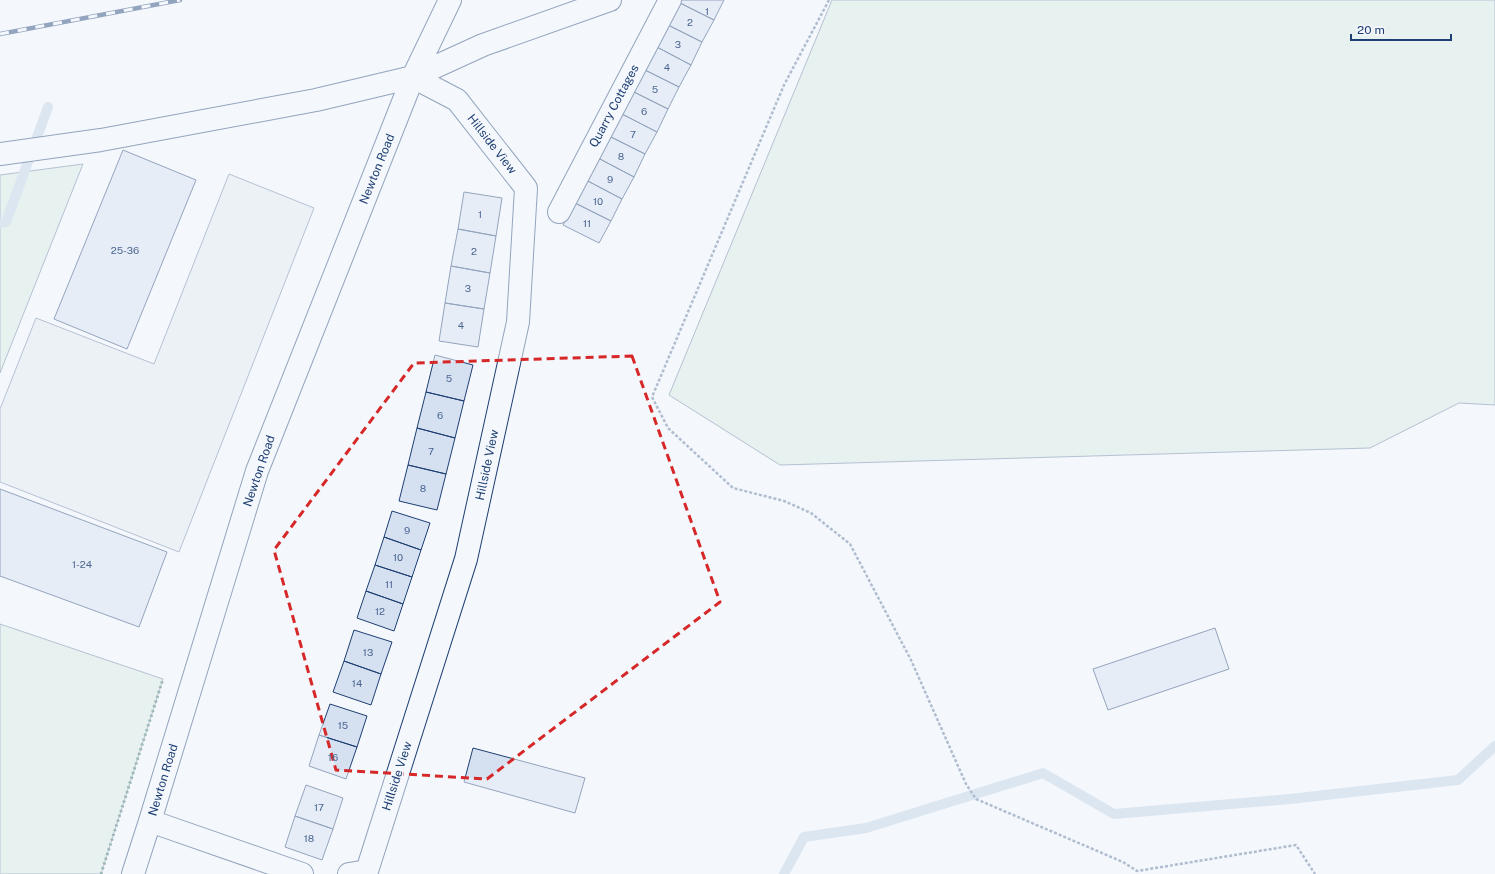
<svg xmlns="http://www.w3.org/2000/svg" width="1495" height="874" font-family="'Public Sans',sans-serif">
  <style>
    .green { fill: #d7e8df; stroke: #687fa3 }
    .parking { fill: #e3e8f0; stroke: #687fa3 }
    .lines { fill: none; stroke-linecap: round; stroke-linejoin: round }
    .stream { stroke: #bed0e5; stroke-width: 10 }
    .building { fill: #d5e0f0; stroke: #1d3f73 }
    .minor-casing { stroke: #1d3f73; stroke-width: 24 }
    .path { stroke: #5e769c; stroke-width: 2.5; stroke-dasharray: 3 2; stroke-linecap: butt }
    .minor { stroke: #f4f7fb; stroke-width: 22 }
    .rail-casing { stroke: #1d3f73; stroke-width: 4.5 }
    .rail { stroke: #f4f7fb; stroke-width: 3; stroke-dasharray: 9; stroke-linecap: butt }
    .hedge { stroke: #2c6c60; stroke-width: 3; stroke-dasharray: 2 3; stroke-linecap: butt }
    .marked { fill: none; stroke: #d62828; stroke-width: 3; stroke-dasharray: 8 5; stroke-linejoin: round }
    .labels { text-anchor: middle; stroke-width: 3; stroke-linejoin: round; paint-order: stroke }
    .number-label { font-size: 10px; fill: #4b6792 }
    .street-label { font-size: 12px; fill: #1d3f73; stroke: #f4f7fb }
  </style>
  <rect width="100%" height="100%" fill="#f4f7fb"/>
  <path class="green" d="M832,0H1495V405L1459,403L1370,448L780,465L669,395Z
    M83,164L0,373V175Z
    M0,624L163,679L101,874H0Z"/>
  <path class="parking" d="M229,174L314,208L179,552L0,482V409L36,318L154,364Z"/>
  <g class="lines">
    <path class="stream" d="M0,223L6,222L48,107
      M784,874L804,837L866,828L1043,773L1114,814L1290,799L1458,780L1495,746"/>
  </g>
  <path class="building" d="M678,0H724L714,20L678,2Z
    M678,2L714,20L702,42L666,24Z
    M666,24L702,42L691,65L655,46Z
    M655,46L691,65L679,87L643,69Z
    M643,69L679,87L668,109L632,91Z
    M632,91L668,109L657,132L620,113Z
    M620,113L657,132L645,154L609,136Z
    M609,136L645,154L634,177L598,158Z
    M123,150L196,180L127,349L54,319Z
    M598,158L634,177L622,199L586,180Z
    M586,180L622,199L611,221L575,203Z
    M464,192L502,198L496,236L458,229Z
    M575,203L611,221L599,243L563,225Z
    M458,229L496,236L490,273L451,266Z
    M451,266L490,273L484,309L445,303Z
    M445,303L484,309L478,347L439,341Z
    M435,355L473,365L464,401L426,392Z
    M426,392L464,401L455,438L417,428Z
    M417,428L455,438L446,474L408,465Z
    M408,465L446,474L437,510L399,501Z
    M0,489L167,552L139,627L0,576Z
    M392,511L430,523L421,550L384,537Z
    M384,537L421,550L412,577L375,565Z
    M375,565L412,577L403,604L366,591Z
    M366,591L403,604L394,631L357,618Z
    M1215,628L1229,669L1108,710L1093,669Z
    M354,630L392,642L381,674L344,661Z
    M344,661L381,674L371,705L333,692Z
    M330,704L367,716L357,747L319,735Z
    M319,735L357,747L346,779L309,766Z
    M473,748L585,778L575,813L464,782Z
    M306,785L343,798L333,829L295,816Z
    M295,816L333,829L322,860L285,847Z"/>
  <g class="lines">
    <defs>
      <path id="minor" d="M0,154L101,140L316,100L413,77L483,45L610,0
        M559,212L670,0
        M150,821L302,874
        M133,874L150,821L257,471L413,77L450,0
        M349,874L367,871L466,559L518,322L526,188L457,100L413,77"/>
    </defs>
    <use href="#minor" class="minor-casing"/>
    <path class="path" d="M829,0L784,85L652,397L668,428L733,488L784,501L811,513L850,544L911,660L966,784L976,799L1123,862L1137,871L1296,845L1315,874"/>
    <use href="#minor" class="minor"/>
    <defs>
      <path id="rail" d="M0,34L180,0"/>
    </defs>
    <use href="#rail" class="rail-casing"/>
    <use href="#rail" class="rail"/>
    <path class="hedge" d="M101,874L163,679"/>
  </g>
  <path d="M0 0H1495V874H0ZM632,356L720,602L487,779L336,770L274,550L414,363Z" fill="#f4f7fb" fill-opacity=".55" fill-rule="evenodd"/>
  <path class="marked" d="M632,356L720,602L487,779L336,770L274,550L414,363Z"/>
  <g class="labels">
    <g class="number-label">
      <text x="707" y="15">1</text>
      <text x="690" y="26">2</text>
      <text x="678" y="48">3</text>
      <text x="667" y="71">4</text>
      <text x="655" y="93">5</text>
      <text x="644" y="115">6</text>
      <text x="633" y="138">7</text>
      <text x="621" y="160">8</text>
      <text x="610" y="183">9</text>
      <text x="598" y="205">10</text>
      <text x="480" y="218">1</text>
      <text x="587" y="227">11</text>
      <text x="125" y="254">25-36</text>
      <text x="474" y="255">2</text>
      <text x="468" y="292">3</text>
      <text x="461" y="329">4</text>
      <text x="449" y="382">5</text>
      <text x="440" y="419">6</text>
      <text x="431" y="455">7</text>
      <text x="423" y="492">8</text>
      <text x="407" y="534">9</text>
      <text x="398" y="561">10</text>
      <text x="82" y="568">1-24</text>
      <text x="389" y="588">11</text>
      <text x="380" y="615">12</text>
      <text x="368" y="656">13</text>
      <text x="357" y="687">14</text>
      <text x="343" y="729">15</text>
      <text x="333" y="761">16</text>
      <text x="319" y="811">17</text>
      <text x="309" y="842">18</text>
    </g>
    <g class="street-label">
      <text transform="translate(614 106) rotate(-62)" y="4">Quarry Cottages</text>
      <text transform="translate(492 144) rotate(52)" y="4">Hillside View</text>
      <text transform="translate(377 169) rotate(-68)" y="4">Newton Road</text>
      <text transform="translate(487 465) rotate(-78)" y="4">Hillside View</text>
      <text transform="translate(259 471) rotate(-71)" y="4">Newton Road</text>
      <text transform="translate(397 776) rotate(-72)" y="4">Hillside View</text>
      <text transform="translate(163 780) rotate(-73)" y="4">Newton Road</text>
    </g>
  </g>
  <path d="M1351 34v6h100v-6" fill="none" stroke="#1d3f73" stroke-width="2"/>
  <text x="1357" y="34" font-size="12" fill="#1d3f73" stroke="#f4f7fb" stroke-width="3" paint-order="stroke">20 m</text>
</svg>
